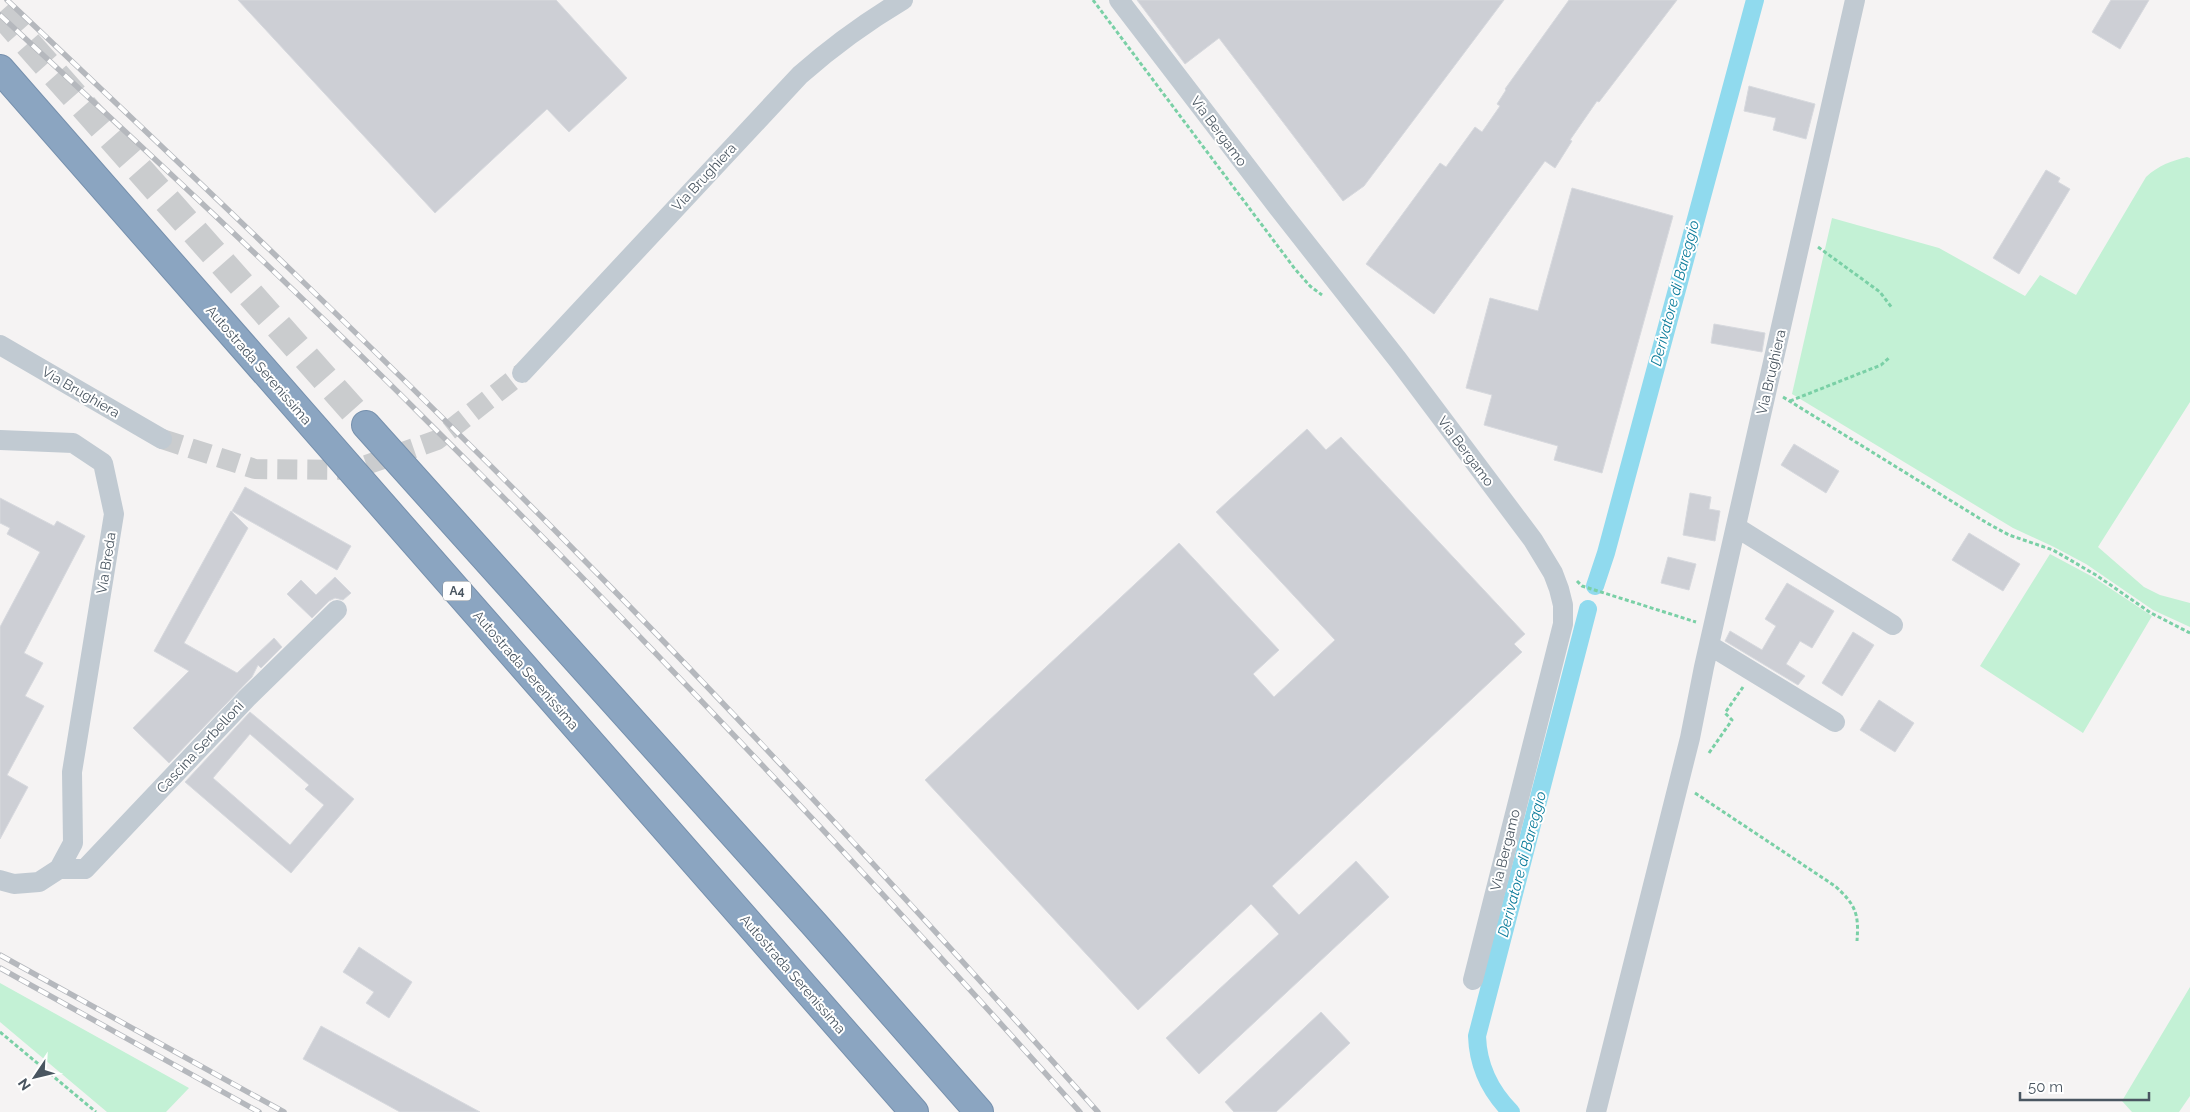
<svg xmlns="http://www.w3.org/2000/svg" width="2190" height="1112" font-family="Raleway,sans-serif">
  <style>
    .green { fill: #c3f1d5 }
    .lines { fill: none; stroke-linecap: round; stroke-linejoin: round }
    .canal { stroke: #90daee; stroke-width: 18 }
    .building { fill: #cdcfd5; stroke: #d7d9de; fill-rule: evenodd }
    .minor-tunnel { stroke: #caccce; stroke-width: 20; stroke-dasharray: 20 10; stroke-linecap: butt }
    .highway-tunnel { stroke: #caccce; stroke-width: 28; stroke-dasharray: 28 14; stroke-linecap: butt }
    .highway-casing { stroke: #7690ad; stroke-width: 30 }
    .path { stroke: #7ad0a6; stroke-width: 3; stroke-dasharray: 4 2.5; stroke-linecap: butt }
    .minor { stroke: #c1cad2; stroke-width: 20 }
    .highway { stroke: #8ba5c1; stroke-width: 28 }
    .rail-casing { stroke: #b5b8bd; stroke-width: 5.5 }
    .rail { stroke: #fff; stroke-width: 4; stroke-dasharray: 11; stroke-linecap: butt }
    .labels { text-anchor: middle; stroke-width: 4; stroke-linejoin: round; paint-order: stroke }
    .shield { fill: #fff; stroke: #808990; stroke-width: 1 }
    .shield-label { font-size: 12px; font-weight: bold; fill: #4a5661 }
    .street-label { font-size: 14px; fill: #4a5661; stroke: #fff }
    .water-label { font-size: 15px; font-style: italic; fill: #0c7c9b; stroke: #fff }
  </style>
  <rect width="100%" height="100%" fill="#f5f3f3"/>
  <path class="green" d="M2187,157L2190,158V402L2098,547L2144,587L2160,595L2190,603V627L2153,610L2086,564L2054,547L2013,528L1792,394L1832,218L1939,248L2025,296L2040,275L2076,295L2146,177C2159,165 2171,161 2187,157Z
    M2050,554L2093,577L2152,616L2083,733L1980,666Z
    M0,983L189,1088L166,1112H107L0,1022Z
    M2190,987V1096L2179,1112H2132L2122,1101Z"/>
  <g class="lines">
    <path class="canal" d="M1595,586L1606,553L1755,0
      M1511,1112C1490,1091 1478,1065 1477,1036L1588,609"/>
  </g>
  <path class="building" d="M238,0H556L627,78L569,132L547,109L435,213Z
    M1137,0H1504L1364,186L1343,201L1219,38L1185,64Z
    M1569,0H1677L1599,102L1597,101L1570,140L1572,141L1555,168L1545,161L1434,314L1366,264L1440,163L1446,167L1475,127L1482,132L1500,106L1497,104L1506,90L1505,89Z
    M2111,0H2149L2120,49L2092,32Z
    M1749,86L1815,104L1806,139L1773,130L1776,118L1744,111Z
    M2046,170L2060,178L2058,182L2070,189L2019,274L1993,258Z
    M1572,188L1673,216L1602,473L1554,460L1558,446L1484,425L1492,395L1466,388L1490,298L1538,311Z
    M1714,324L1765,333L1762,352L1711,343Z
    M1307,429L1326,450L1341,437L1525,634L1514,644L1522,652L1272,886L1299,915L1356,861L1389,897L1199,1074L1166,1038L1279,934L1251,904L1138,1010L925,780L1179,543L1279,650L1253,674L1274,697L1335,640L1216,512Z
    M1794,444L1839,471L1826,493L1781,465Z
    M245,487L351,546L337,570L232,511Z
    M1690,493L1711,497L1709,509L1720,511L1715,541L1683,535Z
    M0,498L54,526L57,521L85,536L24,653L43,663L25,696L44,706L7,775L28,787L0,839V627L40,552L7,534L10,528L0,523Z
    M231,511L248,528L184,643L237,673L274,638L282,647L261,668L258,665L252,677L169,763L133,728L189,671L154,651Z
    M1969,533L2020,564L2003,591L1952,560Z
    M1668,557L1696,564L1689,590L1661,583Z
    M335,577L351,593L343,600L335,598L329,601L312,618L287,594L301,580L316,595Z
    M1787,583L1834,611L1812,648L1800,641L1786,664L1805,676L1798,685L1725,641L1730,631L1762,650L1776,626L1765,619Z
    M1853,632L1874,645L1842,696L1822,683Z
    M1879,700L1914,723L1895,752L1860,730Z
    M250,712L354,799L291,873L185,782ZM250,734L309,785L305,789L324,805L290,845L213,778Z
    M359,947L412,982L389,1018L366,1003L374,992L343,972Z
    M1321,1012L1350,1043L1276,1112H1234L1225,1102Z
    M321,1026L480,1112H400L303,1059Z"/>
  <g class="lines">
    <path class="minor-tunnel" d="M162,439L255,469L352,470L437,440L522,373"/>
    <path class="highway-tunnel" d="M0,12L366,425"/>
    <defs>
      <path id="highway" d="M0,69L914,1112
        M366,425L815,925L979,1112"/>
    </defs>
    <use href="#highway" class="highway-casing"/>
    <path class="path" d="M1093,0L1295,269L1310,286L1322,295
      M1818,247L1880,292L1892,308
      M1783,397L1987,523L2009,535L2053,550L2096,575L2151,613L2190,633
      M1790,401L1881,365L1890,357
      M1577,581L1582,586L1696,622
      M1709,753L1732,720L1725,713L1743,687
      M1695,793L1835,886C1856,905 1859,914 1857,941
      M0,1032L96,1112"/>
    <path class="minor" d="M1119,0L1280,210L1398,360L1533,540L1553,573L1559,589L1563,605V624L1473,980
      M0,345L162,439
      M522,373L800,75C833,46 866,22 903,0
      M0,440L73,443L103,463L114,514L72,772L73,843L59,869L39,882L14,884L0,880
      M1736,527L1893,625
      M1709,645L1835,722
      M59,869H85L247,698L337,610
      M1596,1112L1690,738L1704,667L1855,0"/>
    <use href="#highway" class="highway"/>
    <defs>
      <path id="rail" d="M7,0C203,185 398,370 586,562C762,740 931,925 1098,1112
        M0,15C142,147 284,278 421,415C648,640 867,873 1080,1112
        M0,955L284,1112
        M0,968L259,1112"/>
    </defs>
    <use href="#rail" class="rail-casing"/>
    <use href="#rail" class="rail"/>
  </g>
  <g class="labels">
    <rect class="shield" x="443" y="581.5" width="28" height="19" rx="4"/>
    <g class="shield-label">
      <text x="457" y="595">A4</text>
    </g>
    <g class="street-label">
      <text transform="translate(1219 131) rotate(53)" y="5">Via Bergamo</text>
      <text transform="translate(704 177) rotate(-47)" y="5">Via Brughiera</text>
      <text transform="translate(259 365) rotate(49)" y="5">Autostrada Serenissima</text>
      <text transform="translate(1771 372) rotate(-77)" y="5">Via Brughiera</text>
      <text transform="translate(81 392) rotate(30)" y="5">Via Brughiera</text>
      <text transform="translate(1466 451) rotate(53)" y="5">Via Bergamo</text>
      <text transform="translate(106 563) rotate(-81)" y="5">Via Breda</text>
      <text transform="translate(526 670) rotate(49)" y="5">Autostrada Serenissima</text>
      <text transform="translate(200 747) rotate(-47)" y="5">Cascina Serbelloni</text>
      <text transform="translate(1505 850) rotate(-76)" y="5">Via Bergamo</text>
      <text transform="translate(793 974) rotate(49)" y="5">Autostrada Serenissima</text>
    </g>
    <g class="water-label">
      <text transform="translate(1675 293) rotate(-75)" y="5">Derivatore di Bareggio</text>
      <text transform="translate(1522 864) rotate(-75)" y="5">Derivatore di Bareggio</text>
    </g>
  </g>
  <g transform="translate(35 1077) rotate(235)" stroke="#ffffff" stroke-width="4" paint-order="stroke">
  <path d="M0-4L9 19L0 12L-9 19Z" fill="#4a5661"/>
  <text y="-8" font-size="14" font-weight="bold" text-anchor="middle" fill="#4a5661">N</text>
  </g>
  <path d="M2020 1092v8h129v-8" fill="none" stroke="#4a5661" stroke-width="2.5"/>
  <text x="2028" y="1092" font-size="15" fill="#4a5661" stroke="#ffffff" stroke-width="4" paint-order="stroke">50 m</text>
</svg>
